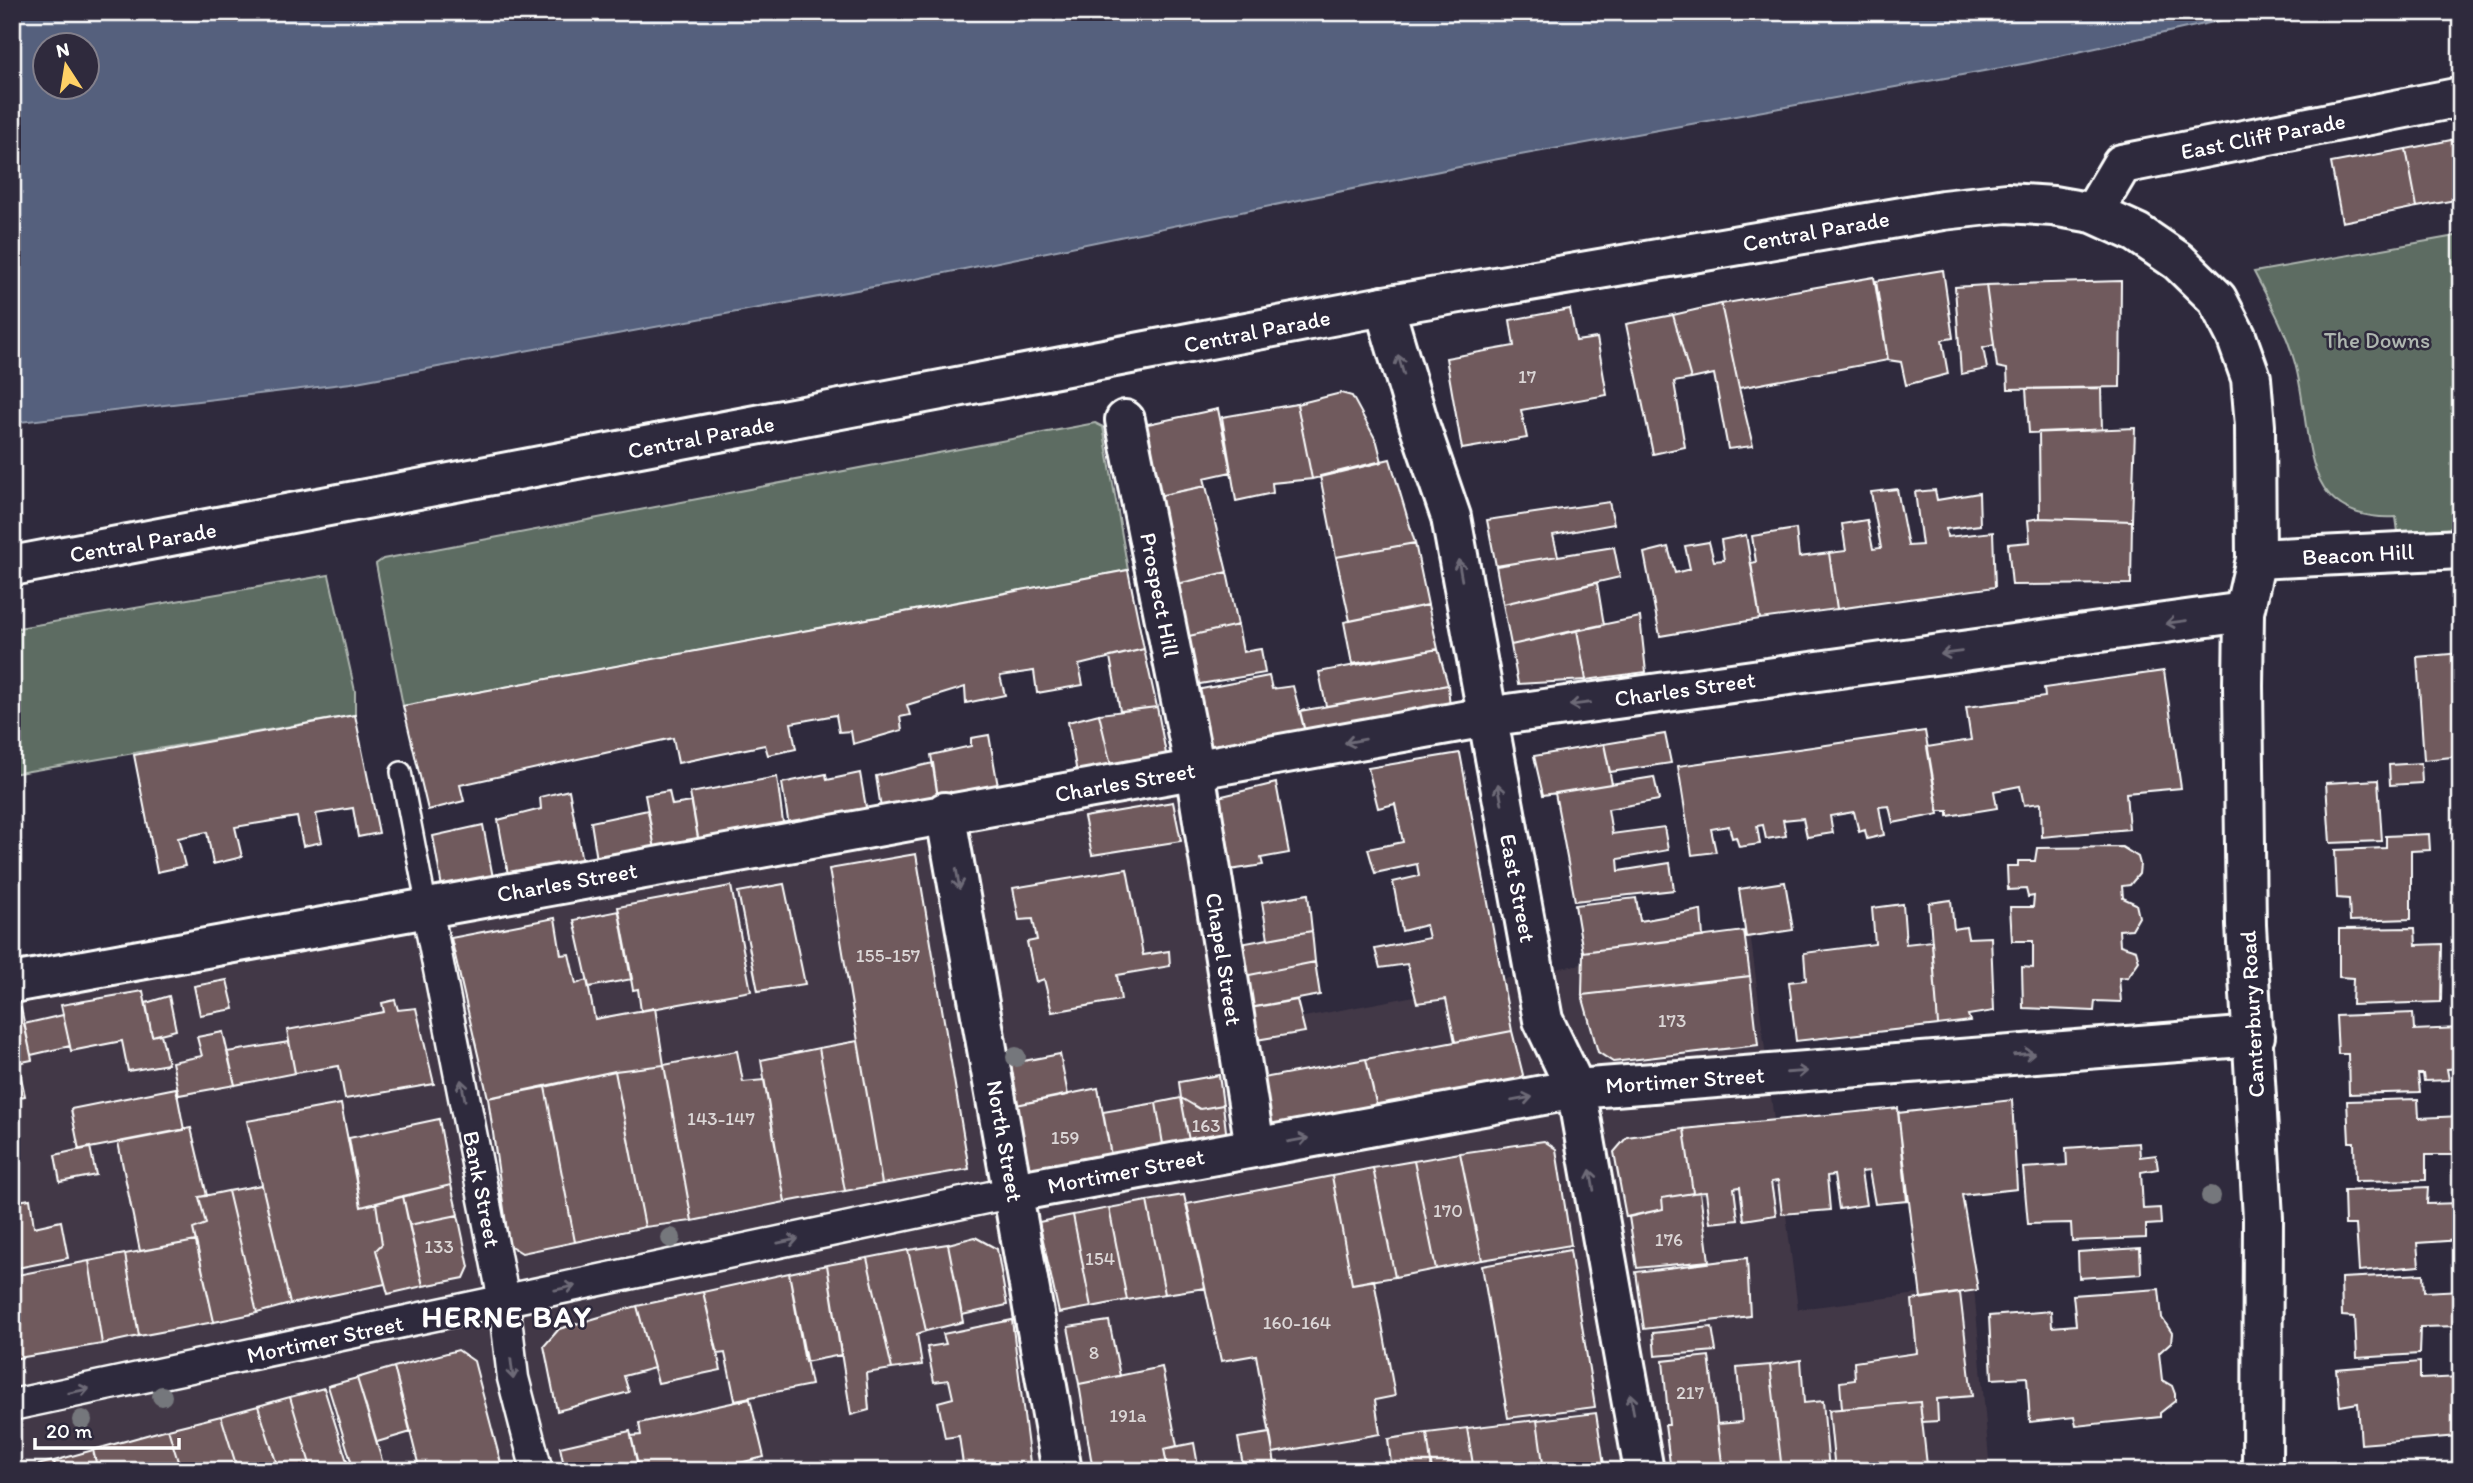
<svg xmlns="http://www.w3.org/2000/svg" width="2473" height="1483" font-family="Itim,sans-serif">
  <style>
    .built { fill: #423847 }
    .green { fill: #5d6c62; stroke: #aeb6b0; stroke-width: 2 }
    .water { fill: #54617d; stroke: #98a0b1; stroke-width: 2; fill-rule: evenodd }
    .building { fill: #6f5a5d; stroke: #fff; stroke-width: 2 }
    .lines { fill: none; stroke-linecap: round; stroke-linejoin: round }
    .service-casing { stroke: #fff; stroke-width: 24 }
    .pedestrian-casing { stroke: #fff; stroke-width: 35 }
    .minor-casing { stroke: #fff; stroke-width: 44 }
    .tertiary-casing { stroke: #fff; stroke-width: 44 }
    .service { stroke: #2f2a3d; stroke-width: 19 }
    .pedestrian { stroke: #2f2a3d; stroke-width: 30 }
    .minor { stroke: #2f2a3d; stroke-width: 38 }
    .tertiary { stroke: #2f2a3d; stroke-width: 38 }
    .tree { fill: #75777c }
    .oneway { stroke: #6d6a77 }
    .labels { text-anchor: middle; stroke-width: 5; stroke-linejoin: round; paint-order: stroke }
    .number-label { font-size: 19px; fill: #dbd6d6 }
    .street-label { font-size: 23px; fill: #fff; stroke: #2f2a3d }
    .park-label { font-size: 23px; fill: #aeb6b0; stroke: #2f2a3d }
    .district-label { font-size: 30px; font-weight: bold; letter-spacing: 2px; fill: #fff; stroke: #2f2a3d }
  </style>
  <rect width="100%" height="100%" fill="#2f2a3d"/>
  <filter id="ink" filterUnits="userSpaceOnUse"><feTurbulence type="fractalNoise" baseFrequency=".0143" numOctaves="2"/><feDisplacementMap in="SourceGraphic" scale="14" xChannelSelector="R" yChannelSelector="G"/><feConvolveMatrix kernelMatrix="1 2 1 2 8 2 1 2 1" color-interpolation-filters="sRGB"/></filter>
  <g filter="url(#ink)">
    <path class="built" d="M1206,774L1241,1029L1750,932L1798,1309L1974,1287L1990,1471H12V989Z"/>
    <path class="green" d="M2461,235V528L2398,532L2396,517C2293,522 2315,429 2294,360C2285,328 2269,301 2254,272Z
      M1095,423L1103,427L1128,570L403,706L376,564L383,559Z
      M329,575L355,691V715L12,774V629Z"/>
    <path class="water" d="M12,12H2259L2028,63L1493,160L911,280L351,383L12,423ZM46,46H88V88H46Z"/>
    <path class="building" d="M2461,138V199L2417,207L2406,149Z
      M2406,149L2417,207L2342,222L2331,163Z
      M1943,270L1953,338L1942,340L1948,374L1906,385L1901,362L1888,360L1876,281Z
      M1874,277L1888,360L1739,388L1721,304Z
      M2121,281L2120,387L2008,389L2007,369L1997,367L1986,285Z
      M1986,285L1994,345L1983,348L1987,369L1961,374L1955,287Z
      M1721,304L1739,388L1753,446L1728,449L1714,374L1691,379L1673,315Z
      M1570,309L1576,341L1597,338L1607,395L1521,410L1527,438L1462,449L1446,358L1514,346L1510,320Z
      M1673,315L1691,379L1674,382L1685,447L1653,454L1626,324Z
      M2101,388L2102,430L2029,433L2026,389Z
      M1341,393L1352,396L1377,442L1382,462L1312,479L1297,404Z
      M1297,404L1312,479L1272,483L1273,493L1236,501L1222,417Z
      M1218,409L1231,472L1204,478L1206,486L1143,499L1129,428Z
      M2135,428L2132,521L2040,518L2039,432Z
      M1390,459L1415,543L1336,557L1320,476Z
      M1206,486L1227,572L1169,586L1143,499Z
      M1897,489L1908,546L1922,545L1915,492L1935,490L1937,500L1979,493L1980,525L1946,529L1947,537L1993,532L1995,587L1837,609L1829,553L1846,551L1842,524L1867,520L1873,549L1881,548L1871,492Z
      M1609,502L1614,524L1553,535L1558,556L1496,566L1487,520Z
      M2040,518L2132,521L2131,584L2012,585L2008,544L2030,542L2028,520Z
      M1796,529L1799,557L1829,553L1837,609L1760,619L1751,563L1756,562L1752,536Z
      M1746,535L1760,619L1660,636L1644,553L1668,547L1675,573L1690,569L1685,546L1709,542L1714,561L1724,560L1721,540Z
      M1415,543L1428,605L1350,621L1336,557Z
      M1614,547L1620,577L1503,604L1496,566Z
      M1128,570L1144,649L1079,665L1083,685L1037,693L1034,671L1000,676L1005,695L966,703L965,687L907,705L910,715L900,717L902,730L853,744L851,731L839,732L836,715L791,723L796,749L768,755L765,745L678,763L673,738L460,785L464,801L428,810L403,706Z
      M1227,572L1238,625L1180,638L1169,586Z
      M1597,583L1604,625L1511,645L1503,604Z
      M1428,605L1438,649L1352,664L1344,622Z
      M1640,617L1646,672L1586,680L1577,630Z
      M1238,625L1243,652L1261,649L1265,673L1188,686L1180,638Z
      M1577,630L1586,680L1518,684L1511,645Z
      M1144,649L1157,707L1120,711L1110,657Z
      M1438,649L1448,685L1326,706L1319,672Z
      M2461,653V756L2424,760L2417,657Z
      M2164,671L2181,788L2126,793L2129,829L2042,837L2041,803L2024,805L2020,786L1994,791L1997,808L1948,816V811H1938L1927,747L1971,740L1966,707L2045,697L2044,688Z
      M1269,676L1272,689L1293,686L1307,740L1203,756L1191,691Z
      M1448,685L1450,708L1307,740L1300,711Z
      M1157,707L1168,764L1113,774L1099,714Z
      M1099,714L1113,774L1078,779L1068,722Z
      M355,715L379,833L358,837L353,808L316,814L322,842L303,846L297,817L235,827L242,857L213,864L207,832L178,838L185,866L157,872L134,755Z
      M1925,731L1939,814L1893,823L1889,806L1879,807L1884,835L1867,839L1865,830L1859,832L1854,812L1830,816L1833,833L1807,837L1803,818L1783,820L1786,836L1766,839L1763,825L1757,826L1760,844L1739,847L1736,837L1732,838L1729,826L1711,829L1716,852L1692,855L1678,766Z
      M1665,734L1671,763L1610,772L1604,744Z
      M989,735L999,792L939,804L931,755L971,746V738Z
      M1604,744L1612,784L1543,795L1534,756Z
      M1460,753L1512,1031L1455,1042L1446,999L1417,1003L1407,964L1380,968L1375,949L1429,938L1426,925L1402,931L1393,882L1419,876L1417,864L1375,873L1368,849L1403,842L1395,804L1378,808L1368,768Z
      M933,763L939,804L882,815L876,776Z
      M2421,763L2422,783L2390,785L2389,765Z
      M860,773L868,819L790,832L782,783L826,774L827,780Z
      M777,777L784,830L699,844L690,793Z
      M1654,777L1659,800L1608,809L1612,834L1664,827L1668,850L1618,859L1619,871L1670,863L1674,890L1575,901L1555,793Z
      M2378,780L2382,841L2330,843L2326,783Z
      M1276,783L1289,853L1261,858L1263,865L1223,871L1214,798Z
      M569,790L583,867L509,880L498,820L541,809L540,797Z
      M669,791L672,805L692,802L700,849L656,855L645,795Z
      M1173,802L1181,841L1092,855L1084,817Z
      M648,810L656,855L598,866L591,822Z
      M483,825L494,883L443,893L433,836Z
      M2429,834L2430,850L2411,851V919L2350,921L2349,899L2337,898L2335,850L2386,848V836Z
      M2122,847L2138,857L2140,864L2139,874L2130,885L2122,886L2123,898L2136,904L2139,917L2132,929L2119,930L2120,945L2136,950L2139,961L2128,977L2119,978L2121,1002L2095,1001L2094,1011L2023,1008L2022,967L2033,968V941H2012L2010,907H2033L2034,896L2028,897L2026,889L2008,890L2007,866H2018V861H2035L2037,848Z
      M916,854L969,1169L882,1184L829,869Z
      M1127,869L1143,955L1169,951L1170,966L1117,975L1121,1000L1052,1012L1044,979L1036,982L1027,942L1037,940L1033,919L1019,920L1013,888Z
      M1785,882L1793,930L1746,937L1739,889Z
      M784,884L805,984L758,991L738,892Z
      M731,886L751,991L641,1011L638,989L633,990L618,907Z
      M1308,894L1312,931L1268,939L1262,902Z
      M1636,898L1640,921L1701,910L1703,937L1583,952L1575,905Z
      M1951,900L1954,929L1966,927L1968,938L1991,937L1994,1011L1968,1015L1970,1021L1938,1025L1929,903Z
      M1903,904L1906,944L1932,941L1938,1025L1796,1041L1789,982L1806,980L1804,953L1875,944L1872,908Z
      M619,911L632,979L589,987L574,920Z
      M555,918L561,955L569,954L576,984L587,980L595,1019L655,1008L664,1065L615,1071L488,1098L451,938Z
      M2415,928L2416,945L2442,944L2441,1002L2352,1005L2353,978L2339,977V929Z
      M1312,931L1315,962L1239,977L1235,945Z
      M1744,931L1750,976L1582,995L1583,952Z
      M1315,962L1320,995L1244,1009L1239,977Z
      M1750,976L1758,1045L1613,1062L1598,1052L1582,995Z
      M227,980L234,1009L200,1015L194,986Z
      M143,991L152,1036L161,1034L168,1064L128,1071L122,1041L71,1051L61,1005Z
      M169,996L176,1030L152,1036L146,1003Z
      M395,1000L398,1010L416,1008L434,1084L345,1099L339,1066L295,1073L287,1030L384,1012L382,1003Z
      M1297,1000L1305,1032L1250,1041L1244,1009Z
      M21,1008L32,1060L12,1064V1009Z
      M2413,1013L2414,1030L2459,1028L2461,1068L2447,1069L2449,1080L2424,1081L2423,1074H2418L2420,1092L2349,1094L2348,1054H2338L2336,1016Z
      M63,1015L70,1046L31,1055L24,1024Z
      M1512,1031L1523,1075L1509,1088L1378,1112L1366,1059Z
      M223,1032L235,1085L179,1095L172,1062L202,1056L197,1037Z
      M858,1041L882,1184L845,1191L819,1048Z
      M289,1042L295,1073L235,1085L227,1052Z
      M819,1048L845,1191L785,1202L761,1060Z
      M737,1051L743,1082L764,1080L785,1202L692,1221L664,1065Z
      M1060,1054L1068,1095L1016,1105L1008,1064Z
      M1366,1059L1378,1112L1267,1135L1258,1079Z
      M18,1063L25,1096L12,1099V1064Z
      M664,1065L692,1221L645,1227L615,1071Z
      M615,1071L645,1227L575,1242L545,1087Z
      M1219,1075L1223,1105L1200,1109L1181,1098L1179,1082Z
      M545,1087L575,1242L522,1253L509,1245L488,1098Z
      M176,1088L184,1130L79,1150L71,1109Z
      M1098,1088L1112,1161L1040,1173L1029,1167L1016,1105Z
      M1181,1098L1200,1109L1223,1105L1227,1140L1190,1146Z
      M1181,1098L1190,1146L1164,1150L1156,1103Z
      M2418,1099L2419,1118L2461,1116V1155H2426V1180L2355,1181L2354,1142H2349L2347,1101Z
      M2012,1100L2017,1189L1962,1195L1978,1290L1921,1298L1898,1113Z
      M1156,1103L1164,1150L1112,1161L1103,1112Z
      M341,1104L361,1207L376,1203L382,1244L376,1250L385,1284L290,1304L247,1121Z
      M1898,1108L1907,1201L1875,1204L1869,1171L1861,1172L1866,1205L1839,1209L1834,1175L1827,1176L1830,1210L1782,1214L1778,1181L1771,1182L1776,1215L1744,1220L1740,1187L1734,1188L1738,1220L1710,1223L1706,1192L1693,1193L1684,1129Z
      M439,1119L451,1185L361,1207L349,1138Z
      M191,1128L207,1196L199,1197L206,1224L193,1229L196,1241L140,1251L118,1142Z
      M1684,1129L1693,1193L1662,1198L1663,1209L1626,1217L1614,1152L1627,1137Z
      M1544,1141L1556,1149L1571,1245L1482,1260L1460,1153Z
      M2139,1143L2140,1157L2156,1155L2158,1169L2141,1172L2143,1209L2160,1208L2161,1224L2146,1225V1238L2072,1241L2071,1223L2028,1224L2023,1168L2067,1165L2066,1148Z
      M90,1147L96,1175L60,1182L55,1155Z
      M1460,1153L1482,1260L1436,1269L1414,1161Z
      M1414,1161L1436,1269L1395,1277L1373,1168Z
      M1373,1168L1395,1277L1352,1284L1332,1176Z
      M1332,1176L1352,1284L1374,1280L1395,1396L1375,1400L1380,1434L1273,1453L1256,1355L1221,1361L1187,1204Z
      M262,1185L290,1304L257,1313L228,1191Z
      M451,1185L458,1215L409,1225L403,1196Z
      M2428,1187L2427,1204L2461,1203V1240L2417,1243L2419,1266L2359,1271L2356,1225H2345L2344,1191Z
      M228,1191L257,1313L214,1322L193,1229L206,1224L199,1197Z
      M1700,1192L1709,1261L1637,1268L1629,1217L1663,1209L1662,1198Z
      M1184,1195L1205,1288L1165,1294L1147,1201Z
      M403,1196L423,1286L388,1294L376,1250L382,1244L376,1203Z
      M30,1199L34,1227L61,1221L68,1258L12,1269V1202Z
      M1147,1201L1165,1294L1127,1300L1109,1208Z
      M1109,1208L1127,1300L1091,1307L1073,1215Z
      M458,1215L469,1267L464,1278L423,1286L409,1225Z
      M1073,1215L1091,1307L1059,1313L1039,1222Z
      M975,1237L997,1249L1007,1305L962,1315L948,1244Z
      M196,1241L214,1322L139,1336L125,1254Z
      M948,1244L963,1322L926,1331L908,1250Z
      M2140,1248L2141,1274L2079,1278L2078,1252Z
      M908,1250L926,1331L917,1334L922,1365L892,1369L867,1258Z
      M1570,1250L1595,1407L1508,1418L1482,1266Z
      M125,1254L139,1336L102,1344L89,1261Z
      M867,1258L892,1369L866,1373L869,1410L851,1415L827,1265Z
      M1747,1258L1750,1316L1644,1329L1636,1272Z
      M89,1261L102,1344L12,1359V1276Z
      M827,1265L841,1355L805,1362L789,1273Z
      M789,1273L811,1385L735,1400L725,1353L718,1354L703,1292Z
      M2423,1274L2424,1292L2461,1290V1326L2420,1327L2419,1354L2357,1358L2355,1317L2342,1316L2341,1278Z
      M2159,1289L2162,1318L2172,1333L2171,1342L2159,1353L2162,1380L2172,1386L2175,1394V1401L2160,1413V1417L2076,1426L2074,1417L2030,1422L2027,1377L1992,1379L1989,1316L2051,1311L2052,1327L2076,1325L2073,1295Z
      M703,1292L721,1370L658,1383L637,1306Z
      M1960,1293L1972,1396L1937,1399L1938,1421L1922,1422L1920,1402L1842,1409L1840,1382L1855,1380L1854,1362L1917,1353L1912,1300Z
      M637,1306L654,1368L624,1376L629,1392L557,1411L544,1346L559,1329Z
      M1012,1320L1031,1471H964L959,1436L945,1438L938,1402L953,1398L949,1380L934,1382L927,1347L946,1344L943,1334Z
      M1109,1321L1120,1376L1079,1384L1068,1327Z
      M1712,1327L1716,1351L1655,1356L1653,1333Z
      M458,1350L474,1361L503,1471H420L394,1367Z
      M1709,1356L1723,1471H1671L1665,1425H1669L1663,1361Z
      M1801,1360L1804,1403L1823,1401L1829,1471H1782L1770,1365Z
      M2420,1362V1379L2461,1377V1413L2456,1414L2458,1436L2361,1444L2358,1403L2340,1406L2336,1369Z
      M1770,1365L1782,1471H1723L1717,1424L1742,1422L1737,1368Z
      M394,1367L411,1432L377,1442L357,1378Z
      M1162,1367L1177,1446L1164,1449L1168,1471H1093L1079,1384Z
      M357,1378L384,1467L379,1471H354L328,1386Z
      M324,1388L350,1471H312L290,1397Z
      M290,1397L312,1471H279L258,1406Z
      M750,1399L764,1457L707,1471H639L631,1436L641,1435L639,1423Z
      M1920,1402L1927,1465L1835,1471L1829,1410Z
      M258,1406L279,1471H238L221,1416Z
      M1596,1413L1605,1471H1544L1537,1420Z
      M221,1416L238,1471H181L168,1429Z
      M1537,1420L1544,1471H1474L1467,1428Z
      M1467,1428L1474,1471H1432L1427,1433Z
      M168,1429L181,1471H98L93,1450Z
      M630,1431L638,1465L612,1471H565L560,1447Z
      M1270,1433L1276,1471H1244L1238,1438Z
      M1427,1433L1432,1471H1392L1388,1439Z
      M1194,1443L1199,1471H1168L1164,1449Z
      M93,1450L98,1471H56L54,1461Z
      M54,1461L56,1471H12Z
      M638,1465L639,1471H612Z"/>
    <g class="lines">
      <defs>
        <path id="service" d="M401,772L427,908"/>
        <path id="pedestrian" d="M427,908L504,1301L513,1378L537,1471
          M12,1405L1014,1192"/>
        <path id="minor" d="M2093,213L2122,164L2461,97
          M1384,306L1419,424L1451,517L1543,1020L1576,1089L1644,1471
          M1125,420L1195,770L1255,1147
          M2256,559L2461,549
          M945,812L1062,1471
          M12,983L1486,717L2244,612
          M1014,1192L1576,1089L2255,1036"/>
        <path id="tertiary" d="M12,566L1384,306L1943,210L2007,203L2053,206L2093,213L2137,233L2178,261L2217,299L2236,336L2251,378L2255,426L2256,559L2244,612L2243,686L2246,925L2263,1218L2262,1471"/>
      </defs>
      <use href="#service" class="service-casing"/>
      <use href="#pedestrian" class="pedestrian-casing"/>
      <use href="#minor" class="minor-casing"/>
      <use href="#tertiary" class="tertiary-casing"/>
      <use href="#service" class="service"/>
      <use href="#pedestrian" class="pedestrian"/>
      <use href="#minor" class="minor"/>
      <use href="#tertiary" class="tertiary"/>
    </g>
    <g class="tree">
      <circle cx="1016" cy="1057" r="10"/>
      <circle cx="2211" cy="1196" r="10"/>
      <circle cx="671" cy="1238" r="10"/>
      <circle cx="162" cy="1396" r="10"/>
      <circle cx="82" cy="1420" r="10"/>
    </g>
    <defs><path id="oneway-shaft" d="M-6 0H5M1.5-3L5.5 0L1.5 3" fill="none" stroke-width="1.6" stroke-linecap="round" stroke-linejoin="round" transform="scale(1.75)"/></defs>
    <g class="oneway">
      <use href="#oneway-shaft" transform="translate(1401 365) rotate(-106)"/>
      <use href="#oneway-shaft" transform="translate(1460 570) rotate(-100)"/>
      <use href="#oneway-shaft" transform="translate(2176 622) rotate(172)"/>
      <use href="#oneway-shaft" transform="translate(1951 653) rotate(172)"/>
      <use href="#oneway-shaft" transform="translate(1580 704) rotate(172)"/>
      <use href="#oneway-shaft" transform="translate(1355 741) rotate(170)"/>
      <use href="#oneway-shaft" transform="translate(1500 794) rotate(-101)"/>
      <use href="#oneway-shaft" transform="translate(958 879) rotate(80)"/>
      <use href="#oneway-shaft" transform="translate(2024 1054) rotate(-4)"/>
      <use href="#oneway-shaft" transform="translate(1797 1072) rotate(-4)"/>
      <use href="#oneway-shaft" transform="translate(463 1090) rotate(-101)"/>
      <use href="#oneway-shaft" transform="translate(1522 1099) rotate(-10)"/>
      <use href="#oneway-shaft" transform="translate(1298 1140) rotate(-10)"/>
      <use href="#oneway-shaft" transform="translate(1592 1180) rotate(-100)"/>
      <use href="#oneway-shaft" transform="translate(788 1241) rotate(-12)"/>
      <use href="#oneway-shaft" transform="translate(565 1288) rotate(-12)"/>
      <use href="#oneway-shaft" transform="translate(512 1369) rotate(83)"/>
      <use href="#oneway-shaft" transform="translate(79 1391) rotate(-12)"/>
      <use href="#oneway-shaft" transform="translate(1632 1404) rotate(-100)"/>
    </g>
  </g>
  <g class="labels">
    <g class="number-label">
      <text x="1527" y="383">17</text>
      <text x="888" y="962">155-157</text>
      <text x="1672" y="1027">173</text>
      <text x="721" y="1125">143-147</text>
      <text x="1206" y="1132">163</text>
      <text x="1065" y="1144">159</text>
      <text x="1448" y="1217">170</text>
      <text x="1669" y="1246">176</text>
      <text x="439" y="1253">133</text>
      <text x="1100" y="1265">154</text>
      <text x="1297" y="1329">160-164</text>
      <text x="1094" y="1359">8</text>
      <text x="1690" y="1399">217</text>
      <text x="1128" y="1422">191a</text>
    </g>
    <g class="street-label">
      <text transform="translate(2263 136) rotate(-11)" y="8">East Cliff Parade</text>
      <text transform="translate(1816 231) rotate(-10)" y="8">Central Parade</text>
      <text transform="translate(1257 331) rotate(-11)" y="8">Central Parade</text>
      <text transform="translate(701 437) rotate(-11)" y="8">Central Parade</text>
      <text transform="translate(143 542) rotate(-10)" y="8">Central Parade</text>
      <text transform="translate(2358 554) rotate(-3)" y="8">Beacon Hill</text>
      <text transform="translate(1160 595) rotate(79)" y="8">Prospect Hill</text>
      <text transform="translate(1685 689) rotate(-8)" y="8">Charles Street</text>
      <text transform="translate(1125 782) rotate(-10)" y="8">Charles Street</text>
      <text transform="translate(567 882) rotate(-10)" y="8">Charles Street</text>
      <text transform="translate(1518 888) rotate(79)" y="8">East Street</text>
      <text transform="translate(1224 959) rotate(81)" y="8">Chapel Street</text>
      <text transform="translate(2252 1014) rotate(-93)" y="8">Canterbury Road</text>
      <text transform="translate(1685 1080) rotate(-4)" y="8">Mortimer Street</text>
      <text transform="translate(1005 1141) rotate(80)" y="8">North Street</text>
      <text transform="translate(1126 1171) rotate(-11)" y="8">Mortimer Street</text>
      <text transform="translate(482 1189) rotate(79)" y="8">Bank Street</text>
      <text transform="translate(325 1339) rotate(-12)" y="8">Mortimer Street</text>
    </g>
    <g class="park-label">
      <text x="2377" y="348">The Downs</text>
    </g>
    <g class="district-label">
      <text x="507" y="1327">HERNE BAY</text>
    </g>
  </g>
  <rect width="2473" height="1483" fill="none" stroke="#2f2a3d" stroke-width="42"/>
  <rect x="21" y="21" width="2431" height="1441" fill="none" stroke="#fff" stroke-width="2.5" filter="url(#ink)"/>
  <g transform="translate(66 66) rotate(348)"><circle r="33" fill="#2f2a3d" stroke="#827f8b" stroke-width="2"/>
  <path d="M0-5L12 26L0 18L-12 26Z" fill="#ffd166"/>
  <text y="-10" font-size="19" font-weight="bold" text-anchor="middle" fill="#ffffff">N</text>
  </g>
  <path d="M35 1438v10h144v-10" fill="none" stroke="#ffffff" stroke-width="3.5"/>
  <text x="46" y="1438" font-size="21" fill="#ffffff" stroke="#2f2a3d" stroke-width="5" paint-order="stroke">20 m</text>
</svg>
